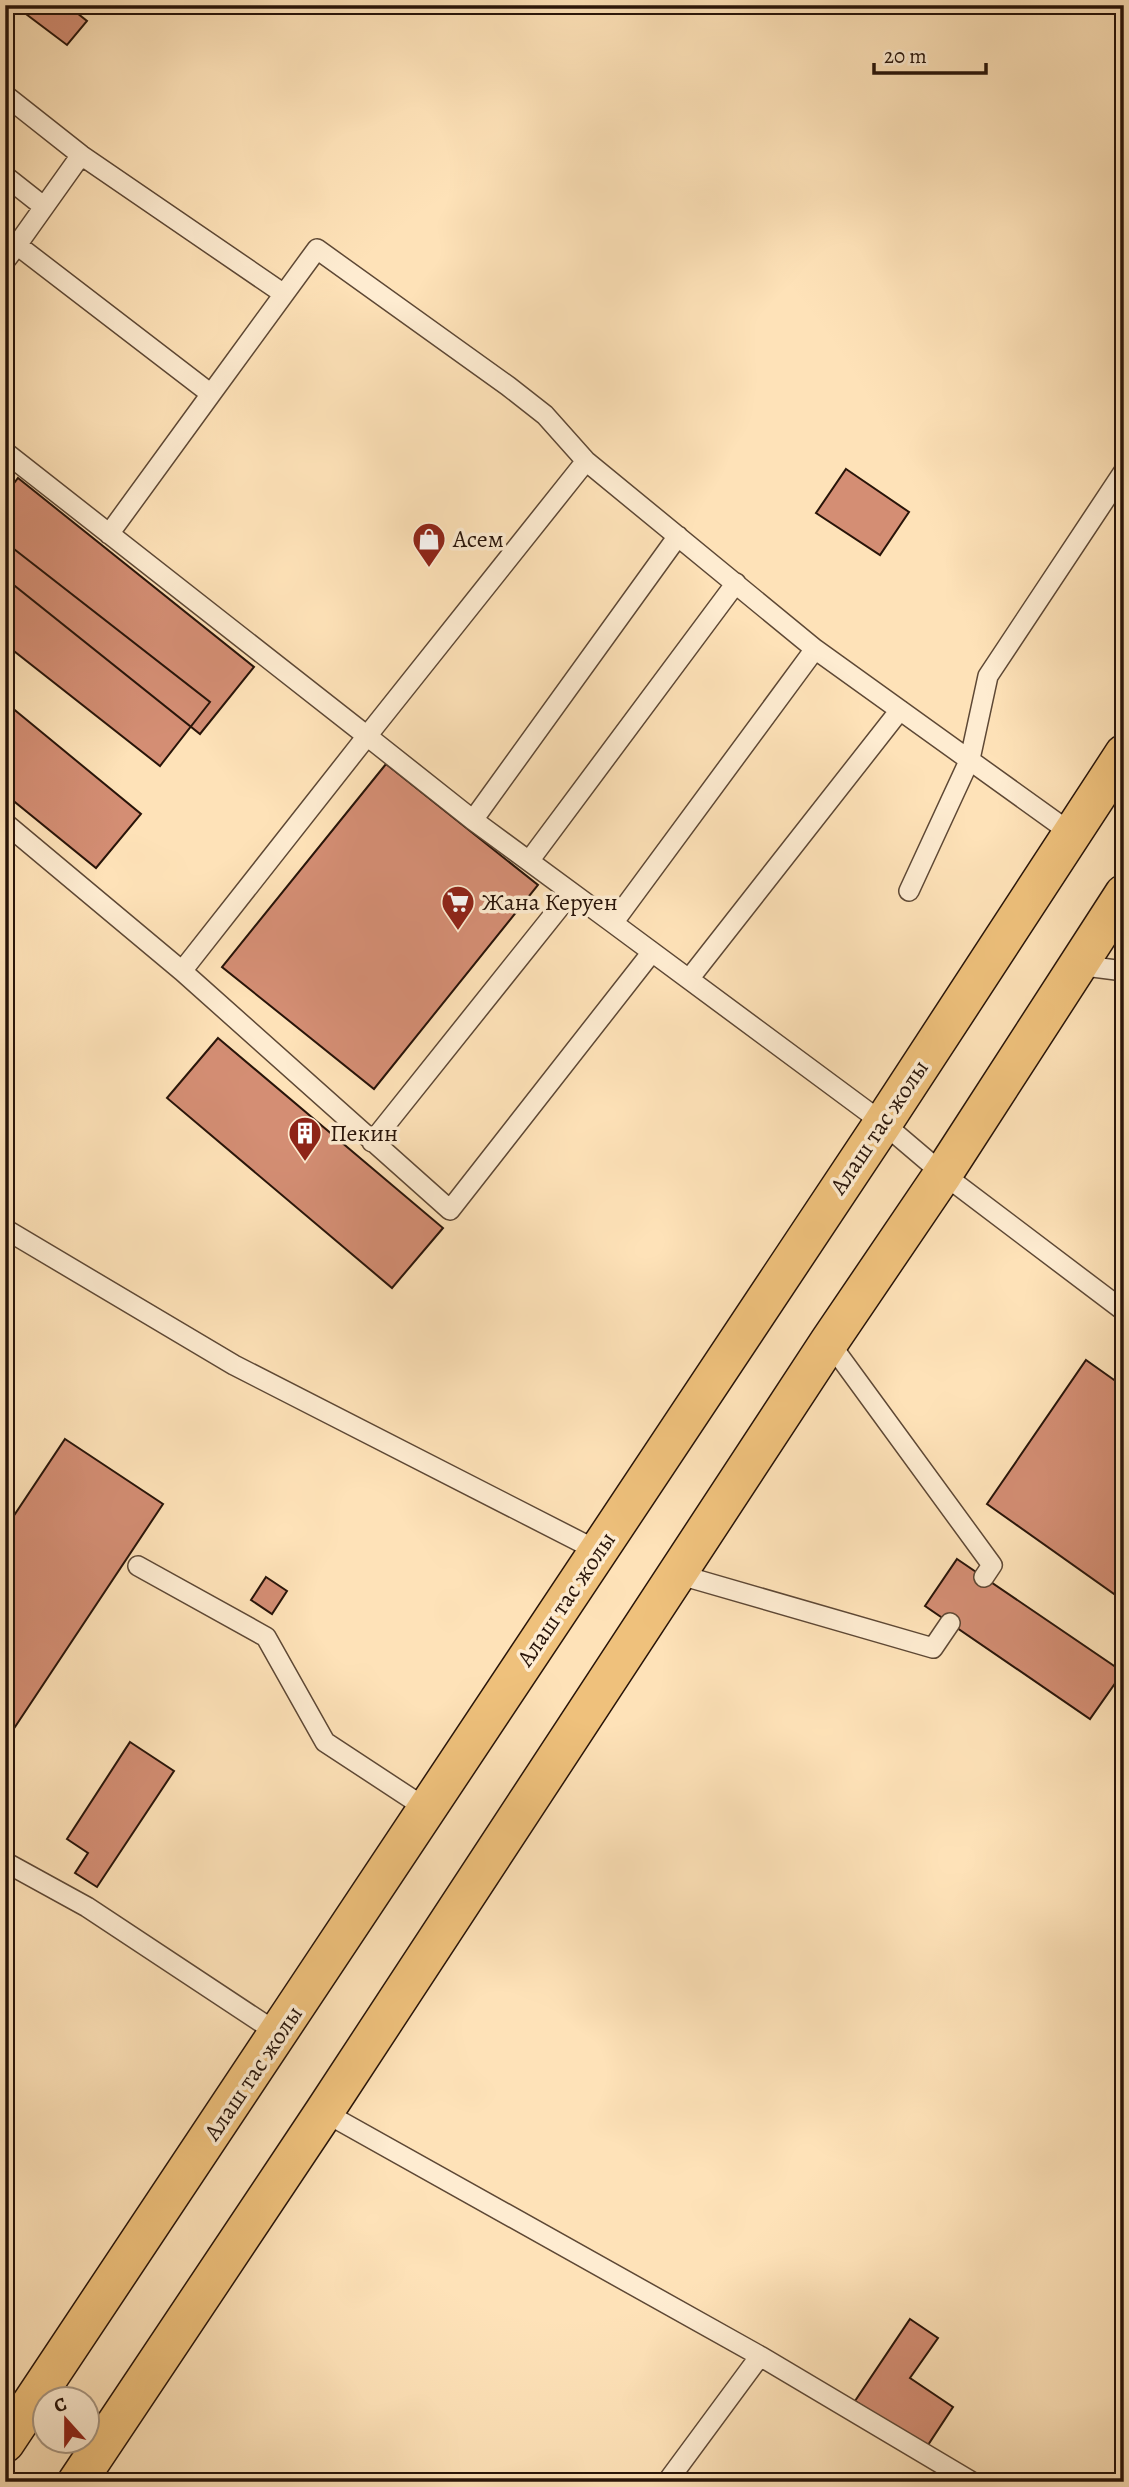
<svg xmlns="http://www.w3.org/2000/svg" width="1129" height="2487" font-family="Alegreya,serif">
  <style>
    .building { fill: #d48e74; stroke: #281409; stroke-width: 2 }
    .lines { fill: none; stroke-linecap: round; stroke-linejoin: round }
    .lane-casing { stroke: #5e4835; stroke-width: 22 }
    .primary-casing { stroke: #281409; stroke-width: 41 }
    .lane { stroke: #feecd1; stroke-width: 19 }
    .primary { stroke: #efc17c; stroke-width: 38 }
    .labels { text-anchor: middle; stroke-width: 7; stroke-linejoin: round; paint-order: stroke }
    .poi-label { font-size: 24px; fill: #281409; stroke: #feecd1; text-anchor: start }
    .street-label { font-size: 24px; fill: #281409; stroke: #feecd1 }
  </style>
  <rect width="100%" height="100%" fill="#fee2b8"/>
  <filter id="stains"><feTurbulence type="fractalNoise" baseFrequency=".00286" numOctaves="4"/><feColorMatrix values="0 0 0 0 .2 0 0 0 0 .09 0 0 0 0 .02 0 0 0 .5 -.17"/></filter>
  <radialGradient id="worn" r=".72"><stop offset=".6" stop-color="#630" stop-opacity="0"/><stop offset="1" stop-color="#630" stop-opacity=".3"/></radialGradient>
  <path class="building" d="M14,5H67L87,21L67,45Z
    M846,469L909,512L880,555L816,513Z
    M18,478L254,667L200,734L5,578V495Z
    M5,542L210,702L160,766L5,644Z
    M5,702L141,814L96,868L5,794Z
    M386,764L538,885L374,1089L222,967Z
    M218,1038L443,1228L392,1288L167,1098Z
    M1086,1360L1124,1387V1601L987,1504Z
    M65,1439L163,1504L5,1742V1529Z
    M957,1559L1123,1672L1090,1719L925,1606Z
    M266,1577L287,1591L272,1614L251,1600Z
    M130,1742L174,1771L97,1887L75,1873L88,1853L67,1839Z
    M910,2319L938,2338L910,2378L953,2407L926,2448L855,2401Z"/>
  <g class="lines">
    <defs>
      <path id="lane" d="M5,95L81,155L17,245
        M81,155L284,294
        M5,176L43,206
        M5,261L17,245L211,394L317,249L508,386L545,415L586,461L815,649L613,923L883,1123L943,1174L1124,1311
        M5,452L367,736L182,971L5,823
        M586,461L367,736L473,820L613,923
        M109,534L211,394
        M815,649L1071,833
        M473,820L678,536
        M529,861L736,583
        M909,891L970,759L988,676L1124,471
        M1077,965L1124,971
        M182,971L450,1210L652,952
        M689,979L900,710
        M372,1142L571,893
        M5,1229L234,1365L598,1551
        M829,1342L992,1565L984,1577
        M138,1566L266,1637L325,1742L427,1809
        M677,1574L933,1648L950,1623
        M5,1862L87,1907L279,2034
        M324,2112L760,2356L667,2482
        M760,2356L972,2482"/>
      <path id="primary" d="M5,2443L883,1123L1124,754
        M77,2482L324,2112L829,1342L943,1174L1124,894"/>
    </defs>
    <use href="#lane" class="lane-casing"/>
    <use href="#primary" class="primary-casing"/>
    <use href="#lane" class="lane"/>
    <use href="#primary" class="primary"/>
  </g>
  <defs>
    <symbol id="shop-pin" viewBox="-11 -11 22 30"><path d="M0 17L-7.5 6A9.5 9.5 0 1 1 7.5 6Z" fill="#8f2418" stroke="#feecd1"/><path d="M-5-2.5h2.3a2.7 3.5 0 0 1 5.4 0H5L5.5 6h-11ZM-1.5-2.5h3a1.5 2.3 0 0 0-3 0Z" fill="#fff"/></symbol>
    <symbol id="supermarket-pin" viewBox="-11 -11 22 30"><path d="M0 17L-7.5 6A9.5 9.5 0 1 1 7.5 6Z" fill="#8f2418" stroke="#feecd1"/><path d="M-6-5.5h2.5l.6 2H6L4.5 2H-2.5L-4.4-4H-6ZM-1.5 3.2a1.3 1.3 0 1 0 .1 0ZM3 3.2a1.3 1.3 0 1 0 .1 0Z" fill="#fff"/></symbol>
    <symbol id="building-pin" viewBox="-11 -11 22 30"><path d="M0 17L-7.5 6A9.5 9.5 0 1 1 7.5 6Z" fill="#8f2418" stroke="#feecd1"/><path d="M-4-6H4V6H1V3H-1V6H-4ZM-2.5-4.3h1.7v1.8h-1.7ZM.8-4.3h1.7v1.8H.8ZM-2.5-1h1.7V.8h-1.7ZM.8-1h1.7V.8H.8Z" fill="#fff"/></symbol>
  </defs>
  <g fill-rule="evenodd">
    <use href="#shop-pin" x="410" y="520" width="38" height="52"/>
    <use href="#supermarket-pin" x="439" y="883" width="38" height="52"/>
    <use href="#building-pin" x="286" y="1114" width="38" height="52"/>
  </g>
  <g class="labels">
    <g class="poi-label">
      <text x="453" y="547">Асем</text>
      <text x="482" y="910">Жана Керуен</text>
      <text x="330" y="1141">Пекин</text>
    </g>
    <g class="street-label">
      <text transform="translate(879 1127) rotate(-56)" y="8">Алаш тас жолы</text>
      <text transform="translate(566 1599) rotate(-56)" y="8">Алаш тас жолы</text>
      <text transform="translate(253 2073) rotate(-56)" y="8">Алаш тас жолы</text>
    </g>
  </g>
  <rect width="1129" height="2487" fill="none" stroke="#fee2b8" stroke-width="28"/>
  <rect x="7" y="7" width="1115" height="2473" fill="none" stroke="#281409" stroke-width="3.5"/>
  <rect x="14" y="14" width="1101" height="2459" fill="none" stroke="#281409" stroke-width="2"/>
  <g transform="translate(66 2420) rotate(339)"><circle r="33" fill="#feecd1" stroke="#a89681" stroke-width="2"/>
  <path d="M0-5L12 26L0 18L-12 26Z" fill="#8f2418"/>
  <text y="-10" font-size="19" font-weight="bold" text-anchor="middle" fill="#281409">С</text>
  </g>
  <path d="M874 63v10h112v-10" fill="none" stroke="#281409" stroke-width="3.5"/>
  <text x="884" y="63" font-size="21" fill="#281409" stroke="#feecd1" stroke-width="5" paint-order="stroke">20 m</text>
  <rect width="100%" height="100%" filter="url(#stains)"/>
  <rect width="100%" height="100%" fill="url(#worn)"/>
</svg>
